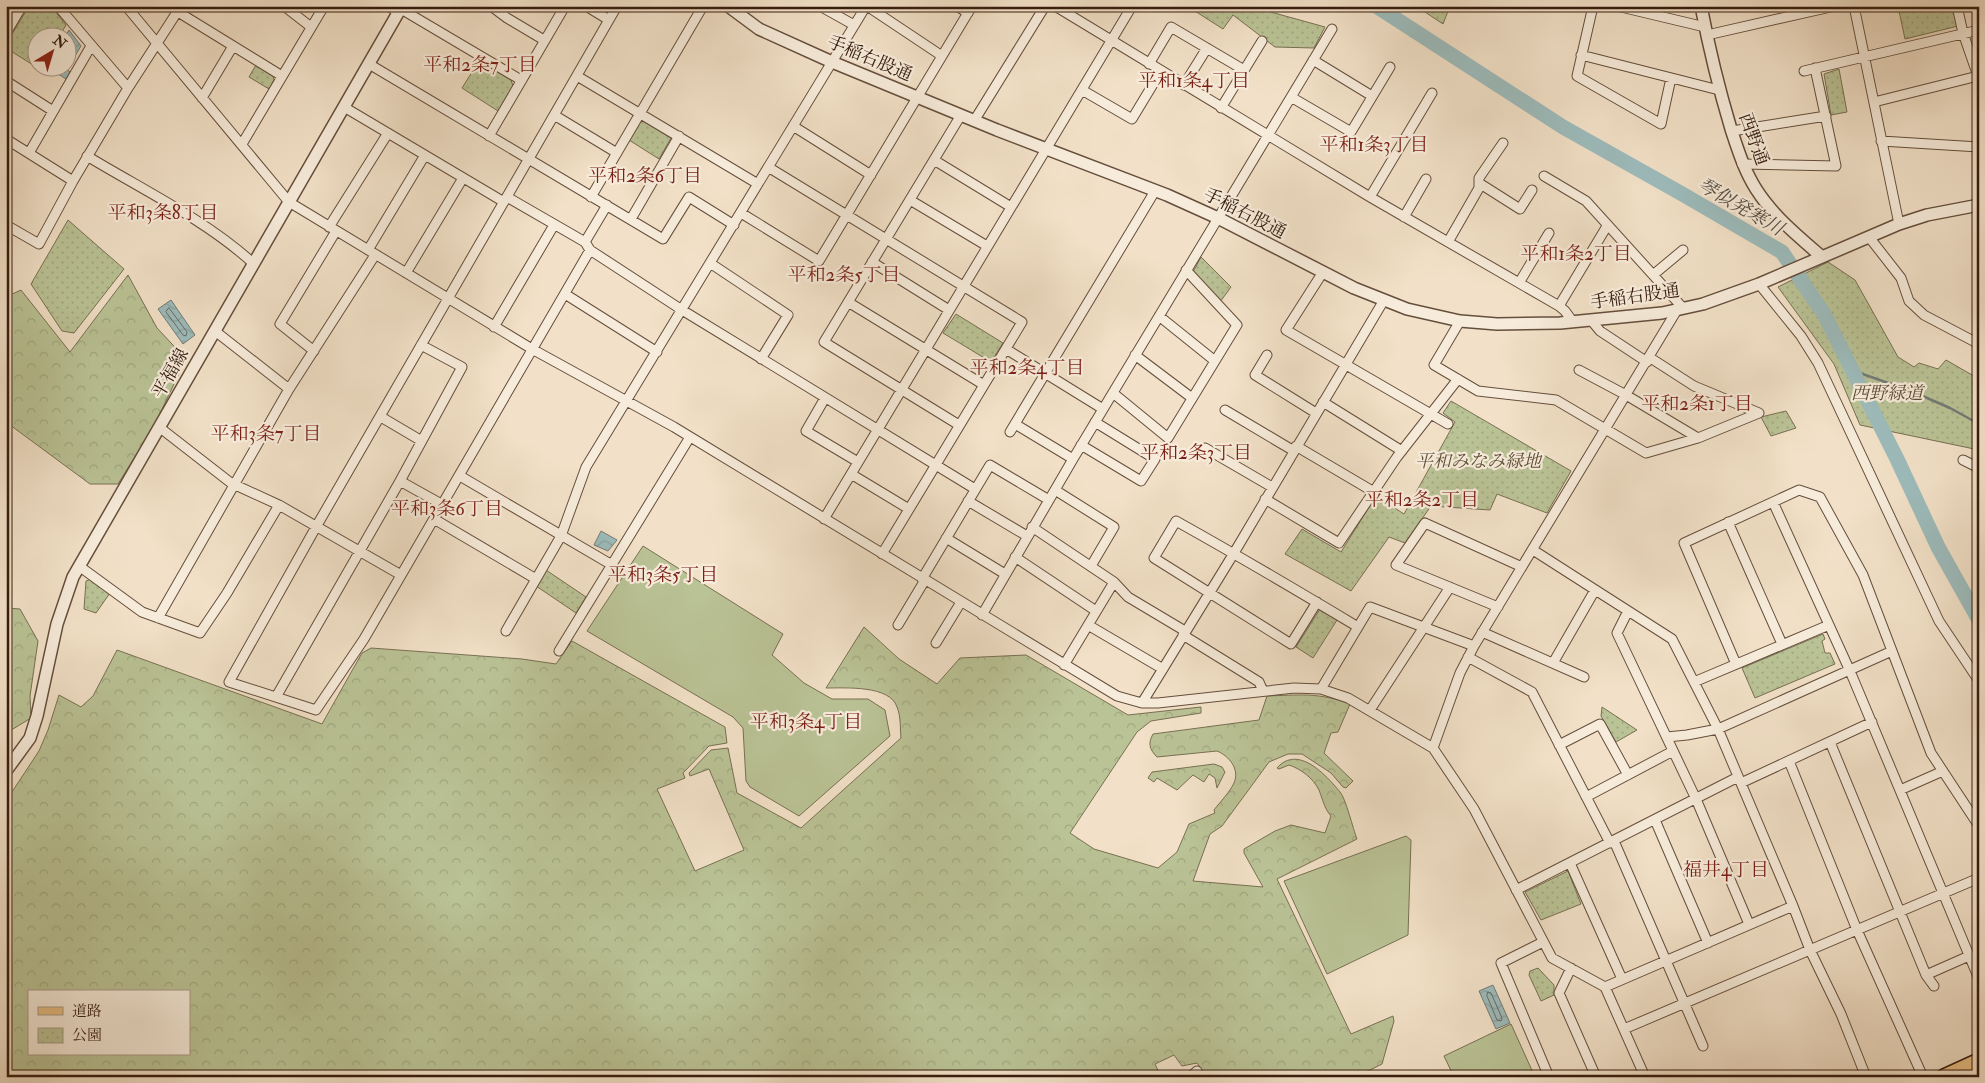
<svg xmlns="http://www.w3.org/2000/svg" width="1985" height="1083" font-family="'IM FELL Double Pica','Noto Serif JP',serif">
  <style>
    .forest { fill: url(#forest-crowns); stroke: #787052; fill-rule: evenodd }
    .park { fill: url(#park-dots); stroke: #787052 }
    .pitch { fill: #bac396; stroke: #787052 }
    .water { fill: url(#water-waves); stroke: #747c76 }
    .lines { fill: none; stroke-linecap: round; stroke-linejoin: round }
    .shore { stroke: #6a6c65; stroke-width: 1 }
    .stream { stroke: #747c76; stroke-width: 2.5 }
    .river { stroke: #9dbcbc; stroke-width: 15 }
    .minor-casing { stroke: #654e3c; stroke-width: 11 }
    .tertiary-casing { stroke: #654e3c; stroke-width: 14 }
    .primary-casing { stroke: #361d0e; stroke-width: 18 }
    .minor { stroke: #f7ecdb; stroke-width: 9 }
    .tertiary { stroke: #f7ecdb; stroke-width: 11 }
    .primary { stroke: #e9c084; stroke-width: 15 }
    .labels { text-anchor: middle; stroke-width: 4.5; stroke-linejoin: round; paint-order: stroke }
    .street-label { font-size: 18px; fill: #361d0e; stroke: #f7ecdb }
    .park-label { font-size: 18px; font-style: italic; fill: #5e4f37; stroke: #f7ecdb }
    .neighbourhood-label { font-size: 19px; fill: #7a1f14; stroke: #f7ecdb }
    .water-label { font-size: 19px; font-style: italic; fill: #554d42; stroke: #f7ecdb }
  </style>
  <defs>
    <pattern id="forest-crowns" width="20" height="18" patternUnits="userSpaceOnUse" patternTransform="scale(1.25)"><rect width="20" height="18" fill="#bac396"/><path d="M2 6a3 3 0 1 1 6 0M12 15a3 3 0 1 1 6 0" fill="none" stroke="#a0a780"/></pattern>
    <pattern id="park-dots" width="8" height="8" patternUnits="userSpaceOnUse" patternTransform="scale(1.25)"><rect width="8" height="8" fill="#bac396"/><path d="M2 2h.1M6 6h.1" fill="none" stroke="#a0a780" stroke-width="1.8" stroke-linecap="round"/></pattern>
    <pattern id="water-waves" width="16" height="10" patternUnits="userSpaceOnUse" patternTransform="scale(1.25)"><rect width="16" height="10" fill="#9dbcbc"/><path d="M0 5q4-4 8 0t8 0" fill="none" stroke="#88a1a0"/></pattern>
  </defs>
  <rect width="100%" height="100%" fill="#f2e1c8"/>
  <filter id="stains"><feTurbulence type="fractalNoise" baseFrequency=".004" numOctaves="4"/><feColorMatrix values="0 0 0 0 .2 0 0 0 0 .09 0 0 0 0 .02 0 0 0 .5 -.17"/></filter>
  <radialGradient id="worn" r=".72"><stop offset=".6" stop-color="#630" stop-opacity="0"/><stop offset="1" stop-color="#630" stop-opacity=".3"/></radialGradient>
  <path class="forest" d="M128,275L157,328L186,359L154,426L118,484H90L6,422V297L21,290L70,352Z
    M6,608L20,609L38,641L30,696L31,718L13,729L6,735Z
    M864,627L899,659L937,684L960,658L1026,655L1128,715L1201,707V713L1151,721L1137,732L1070,833L1094,849L1158,868L1177,852L1189,824L1215,813L1214,810C1220,802 1230,792 1234,783C1240,769 1229,756 1217,751L1157,757C1149,749 1148,743 1153,734L1259,720L1267,696C1298,695 1319,692 1350,704L1338,732L1331,733L1324,753L1353,781L1346,788L1343,787L1331,773L1302,754H1288L1269,762L1222,826L1210,834L1193,881L1263,887L1244,853V849L1275,831L1291,825L1325,833L1331,816C1324,808 1323,800 1319,790C1313,778 1301,769 1289,765L1279,769L1277,768C1298,744 1326,775 1340,792C1346,799 1353,829 1357,839L1277,879L1351,1034L1393,1016L1394,1021L1382,1064L1356,1077H1207L1197,1063L1182,1066L1174,1055L1155,1064L1161,1077H6V801L39,751L48,730L59,695L81,707L93,696L117,650L322,724L362,653L371,648L522,659L556,664L572,641L725,727L727,743L709,746L683,773L685,778L657,789L695,871L744,850L709,769L690,776L689,773L711,750L728,748L737,793L801,828L901,738C900,728 901,716 897,707C890,685 845,688 826,688ZM29,992H189V1054H29Z
    M1214,764L1222,767L1225,772L1217,788L1215,778L1209,774L1204,782L1193,775L1177,790L1157,778L1154,782L1148,778L1152,772Z"/>
  <path class="park" d="M29,6H51L66,25L59,37L38,38V68H43L41,70L6,48V44Z
    M1187,6H1249L1325,27L1314,48L1275,47L1233,15L1223,29Z
    M1416,6H1450L1443,24Z
    M1898,6H1953L1958,26L1905,39Z
    M479,61L511,80L513,86L498,111L462,88Z
    M256,65L273,76L274,80L269,89L249,77Z
    M1839,69L1847,112L1831,115L1824,74Z
    M641,120L671,138L659,159L629,140Z
    M68,220L124,269L74,333L62,331L31,284Z
    M1201,257L1231,287L1220,302L1193,272Z
    M1828,262L1855,280L1898,357L1914,367L1919,363L1938,369L1946,360L1979,379V450L1860,425L1834,364L1778,287Z
    M956,314L1003,343L991,362L943,333Z
    M1451,401L1571,471L1547,513L1497,494L1490,510L1431,506L1405,543L1389,537L1351,591L1285,554L1302,529L1341,552L1376,496L1404,514L1455,422L1443,413Z
    M1786,411L1796,428L1771,436L1761,417Z
    M546,570L586,597L576,613L536,586Z
    M91,579L110,593L96,613L84,609L86,581Z
    M1320,609L1337,620L1313,658L1296,647Z
    M1823,634L1825,639L1822,641L1825,653H1830L1835,664L1755,698L1742,668Z
    M1602,707L1637,730L1616,742L1601,716Z
    M1568,871L1581,904L1541,920L1525,892Z
    M1538,968L1554,985V995L1541,1001L1529,975L1530,971Z"/>
  <path class="pitch" d="M643,546L783,634L772,655L804,683L832,699H868L885,710L890,736L799,816L750,787L746,781L743,728L733,717L587,631Z
    M1406,836L1411,840L1408,935L1327,974L1284,881Z
    M1511,1024L1535,1077H1454L1444,1056Z"/>
  <path class="water" d="M69,30L81,46L67,69L70,72L66,79L49,68H68V38L65,37Z
    M171,300L195,335L183,344L158,309Z
    M601,531L617,540L608,551L594,545Z
    M1493,985L1510,1023L1496,1029L1479,991Z"/>
  <g class="lines">
    <path class="shore" d="M169,308L187,332L186,336L183,335L166,312Z
      M1488,992L1491,993L1502,1018L1501,1021L1497,1020L1487,996Z"/>
    <path class="stream" d="M1854,371L1911,391L1950,408L1979,424"/>
    <path class="river" d="M1376,6L1563,127L1684,195L1782,252L1824,314L1897,459L1938,547L1979,620"/>
    <defs>
      <path id="minor" d="M58,6L128,88
        M126,6L289,202L532,349L674,427L1117,696L1142,703H1158L1294,688L1321,689L1348,698L1433,748L1474,809L1552,958L1605,987L1645,1077
        M284,6L311,27
        M389,6L398,13
        M491,6L507,18L544,40
        M586,6L609,20
        M820,6L854,25
        M867,6L942,56
        M957,6L968,13
        M1055,6L1370,197L1559,306L1565,311L1573,322
        M1593,6L1577,76L1661,124L1671,78
        M1617,6L1705,27
        M1854,6L1899,224
        M1957,6L1963,33L1979,79
        M401,9L521,80
        M178,12L282,76
        M6,33L22,6
        M1707,35L1835,6
        M1581,55L1719,90
        M1313,60L1372,96
        M369,64L663,239L689,197L734,225
        M1149,64L1171,27L1244,70
        M1804,71L1979,30
        M577,76L758,184
        M6,81L53,111
        M1184,85L1207,48
        M1082,90L1132,119L1161,71
        M1291,97L1351,132L1390,67
        M202,98L233,46
        M1874,102L1978,76
        M344,107L504,202
        M1221,108L1262,41
        M554,115L617,153
        M974,121L1045,6
        M793,126L871,175
        M1732,131L1826,116
        M489,136L565,6
        M6,139L73,181
        M1881,141L1979,147
        M242,144L324,6
        M29,153L91,46
        M87,156C143,190 206,220 254,264
        M934,160L1011,207
        M1742,164L1836,166L1815,68
        M768,167L1022,322L882,554
        M1544,176L1586,201L1683,308
        M1479,183L1520,209L1532,190
        M507,197L585,242L590,250L682,310L975,489
        M591,197L703,6
        M1370,197L1432,93
        M910,200L987,246
        M741,213L819,261L972,6
        M1404,217L1426,179
        M631,219L679,136
        M6,225L39,244L73,181L128,88L181,6
        M329,227L388,133
        M1869,237L1901,278L1909,301L1924,315L1979,344
        M585,242L607,205
        M1448,242L1479,188V178L1503,143
        M368,250L425,155
        M590,250L364,639L316,710L229,682L316,527L617,6
        M872,262L949,310
        M710,263L788,315L761,359
        M1323,272L1286,330L1448,424
        M406,273L463,178
        M1653,275L1683,250
        M1519,283L1549,233
        M1759,284L1801,336L1818,363L1939,621L1979,681
        M565,294L657,352
        M848,302L984,385
        M1559,306L1607,226
        M1159,316L1215,361
        M1591,320L1600,331L1647,362
        M1460,321L1434,365L1478,391L1556,400L1646,453L1698,438L1759,413L1694,386L1649,357
        M494,327L554,225
        M215,331L289,389
        M1006,349L1103,409
        M314,351L280,324L336,231
        M1135,355L1192,398
        M1267,355L1255,375L1316,413
        M1579,370L1626,395L1698,438
        M1113,393L1168,438L1237,325L1186,270
        M825,398L806,431L858,462
        M1323,402L1402,451
        M1225,410L1294,451
        M381,417L420,440
        M1015,424L1073,459
        M959,425L824,342L961,115
        M159,427L231,483L279,505L401,575
        M1010,432L1155,191
        M1081,445L1141,481L1155,459L1095,422
        M1296,446L1374,492
        M1205,448L1272,487
        M1963,460L1979,468
        M851,474L909,509
        M460,476L612,565
        M400,481L443,505
        M1055,490L1114,527L1091,566
        M1265,499L1339,543L1397,457L1458,379
        M968,501L1027,536
        M1773,502L1850,671L1979,979
        M434,519L536,579
        M824,519L1132,6
        M1728,522L1782,644
        M1032,527L1114,582L1128,597L1185,631
        M946,538L1005,574
        M1533,550L1672,639L1718,729L1793,906L1810,950L1841,1014L1866,1077
        M1015,557L1096,611
        M79,566L142,612L200,633L227,593L279,505
        M922,579L990,465L1049,500
        M1317,602L1291,644L1154,558L1176,521C1237,555 1298,591 1358,627
        M1498,607L1396,565L1425,523L1522,567
        M1628,611L1617,633L1696,799L1749,924
        M982,615L1073,459L1332,29
        M158,618L289,389L375,255
        M898,625L925,580
        M1088,625L1163,669
        M506,631L561,536L586,467L866,6
        M1482,632L1584,677
        M1183,635L1259,682L1263,691
        M936,643L961,602
        M559,651L690,437
        M1468,657L1532,692L1610,843
        M1553,663L1595,590
        M1736,664L1684,543L1799,490L1820,497L1863,575L1931,753L1979,826
        M1064,665L1114,582
        M1694,682L1829,625
        M1321,689L1370,607L1474,646
        M276,697L400,481L462,367L421,345
        M1142,703L1234,553L1384,300
        M1370,710L1450,587
        M1667,737L1687,735L1718,729L1892,651
        M1830,742L1926,975L1934,986
        M1559,745L1600,724L1628,775
        M1433,748L1460,673L1474,646L1677,310
        M1789,761L1857,930L1923,1077
        M1741,783L1872,722
        M1900,790L1943,771
        M1586,797L1673,751
        M1655,820L1708,943
        M1614,841L1703,1046
        M1570,863L1622,979
        M1516,890L1738,777
        M1543,942L1501,963L1549,1077
        M1571,968L1559,993L1596,1077
        M1926,975L1969,956
        M1605,987L1793,906
        M1624,1029L1979,878
        M1190,1077L1197,1071"/>
      <path id="tertiary" d="M728,6L759,29L832,62L997,130L1167,195L1218,218L1354,288L1407,309L1460,321L1497,324L1560,323L1662,313L1703,304L1759,284L1899,224L1927,215L1979,205
        M1701,6C1709,48 1719,89 1731,129C1738,150 1744,170 1756,189C1773,216 1799,237 1822,257
        M6,771L30,738L37,716L57,624L73,577L402,6"/>
      <path id="primary" d="M1944,1077L1979,1061"/>
    </defs>
    <use href="#minor" class="minor-casing"/>
    <use href="#tertiary" class="tertiary-casing"/>
    <use href="#primary" class="primary-casing"/>
    <use href="#minor" class="minor"/>
    <use href="#tertiary" class="tertiary"/>
    <use href="#primary" class="primary"/>
  </g>
  <g class="labels">
    <g class="street-label">
      <text transform="translate(870 58) rotate(23)" y="6">手稲右股通</text>
      <text transform="translate(1754 139) rotate(70)" y="6">西野通</text>
      <text transform="translate(1245 213) rotate(27)" y="6">手稲右股通</text>
      <text transform="translate(1635 296) rotate(-8)" y="6">手稲右股通</text>
      <text transform="translate(170 373) rotate(-60)" y="6">平福線</text>
    </g>
    <g class="park-label">
      <text x="1887" y="399">西野緑道</text>
      <text x="1478" y="467">平和みなみ緑地</text>
    </g>
    <g class="neighbourhood-label">
      <text x="480" y="71">平和2条7丁目</text>
      <text x="1194" y="87">平和1条4丁目</text>
      <text x="1374" y="151">平和1条3丁目</text>
      <text x="645" y="182">平和2条6丁目</text>
      <text x="163" y="219">平和3条8丁目</text>
      <text x="1576" y="260">平和1条2丁目</text>
      <text x="844" y="281">平和2条5丁目</text>
      <text x="1027" y="374">平和2条4丁目</text>
      <text x="1697" y="410">平和2条1丁目</text>
      <text x="266" y="440">平和3条7丁目</text>
      <text x="1196" y="459">平和2条3丁目</text>
      <text x="1422" y="506">平和2条2丁目</text>
      <text x="447" y="515">平和3条6丁目</text>
      <text x="663" y="581">平和3条5丁目</text>
      <text x="806" y="728">平和3条4丁目</text>
      <text x="1726" y="876">福井4丁目</text>
    </g>
    <g class="water-label">
      <text transform="translate(1741 206) rotate(30)" y="7">琴似発寒川</text>
    </g>
  </g>
  <rect width="1985" height="1083" fill="none" stroke="#f2e1c8" stroke-width="25"/>
  <rect x="8" y="8" width="1970" height="1068" fill="none" stroke="#361d0e" stroke-width="2.5"/>
  <rect x="12" y="12" width="1960" height="1058" fill="none" stroke="#361d0e"/>
  <rect x="28" y="990" width="162" height="65" fill="#f7ecdb" stroke="#aa9989"/>
  <rect x="38" y="1007" width="25" height="8" fill="#e9c084" stroke="#aa9989"/>
  <text x="72" y="1016" font-size="15" fill="#361d0e">道路</text>
  <rect x="38" y="1028" width="25" height="15" fill="url(#park-dots)" stroke="#aa9989"/>
  <text x="72" y="1040" font-size="15" fill="#361d0e">公園</text>
  <g transform="translate(52 52) rotate(38)"><circle r="24" fill="#f7ecdb" stroke="#aa9989"/>
  <path d="M0-4L9 19L0 12L-9 19Z" fill="#8f2418"/>
  <text y="-8" font-size="14" font-weight="bold" text-anchor="middle" fill="#361d0e">N</text>
  </g>
  <rect width="100%" height="100%" filter="url(#stains)"/>
  <rect width="100%" height="100%" fill="url(#worn)"/>
</svg>
